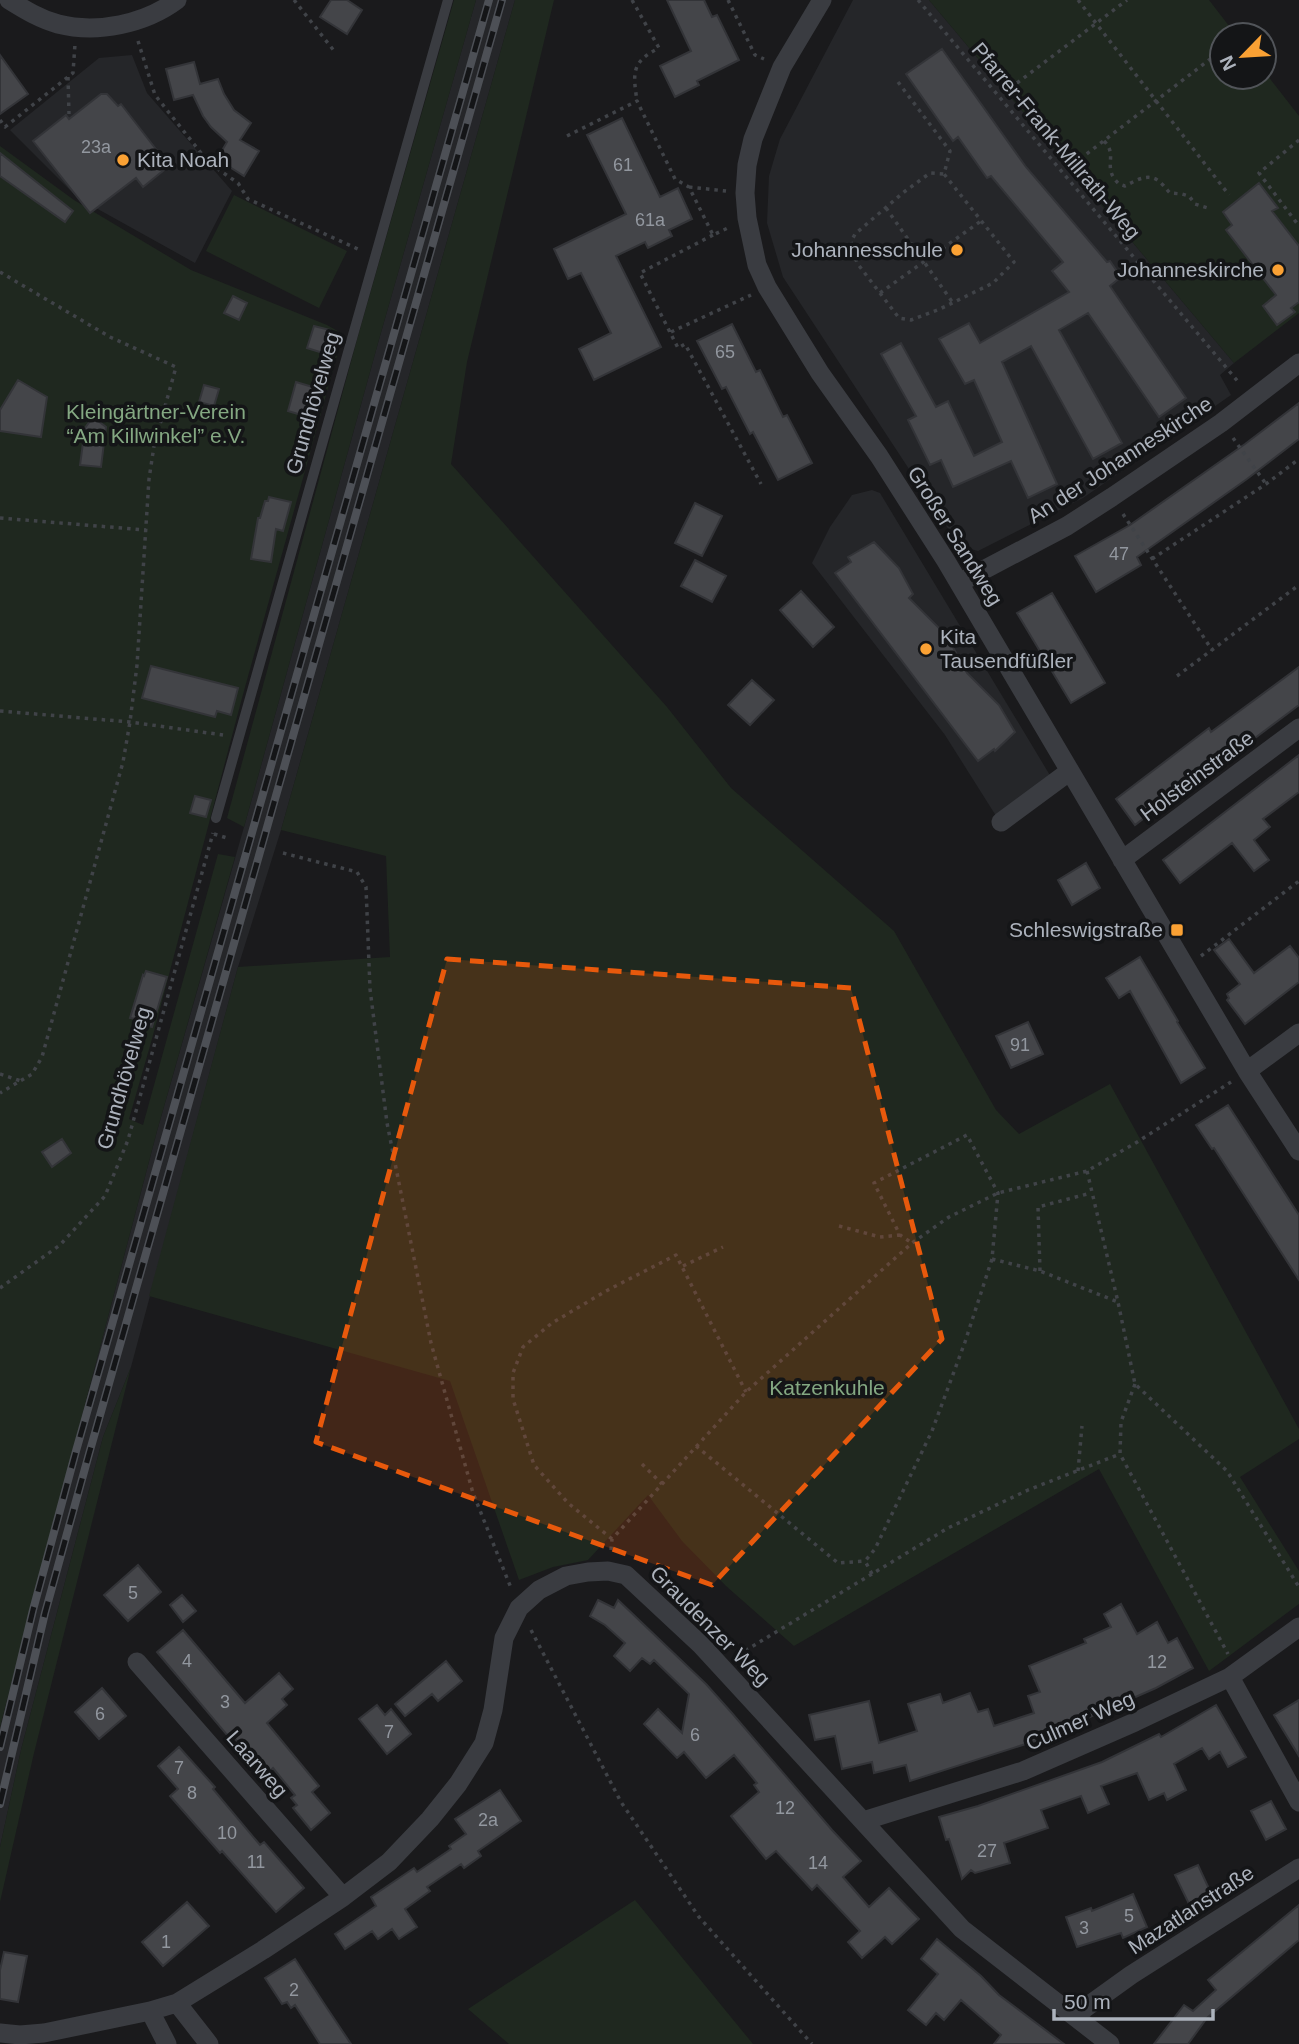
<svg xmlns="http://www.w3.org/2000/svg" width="1299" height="2044" font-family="Helvetica,sans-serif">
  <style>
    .built { fill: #252629 }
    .green { fill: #1f281f }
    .building { fill: #444549; stroke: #333438; stroke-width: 2 }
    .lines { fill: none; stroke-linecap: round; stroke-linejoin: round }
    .path { stroke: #404348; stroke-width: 3.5; stroke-dasharray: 3.5 5; stroke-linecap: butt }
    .service { stroke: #3a3c41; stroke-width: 10 }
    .minor { stroke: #3a3c41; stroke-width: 19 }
    .rail-casing { stroke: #4d5056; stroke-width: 8 }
    .rail { stroke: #141517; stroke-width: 5; stroke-dasharray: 16; stroke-linecap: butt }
    .marked { fill: #e8590c; fill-opacity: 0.2; stroke: #e8590c; stroke-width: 5; stroke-dasharray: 14 9; stroke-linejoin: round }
    .poi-dot { fill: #faa134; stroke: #141517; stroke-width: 2.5 }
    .labels { text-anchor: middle; stroke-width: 7; stroke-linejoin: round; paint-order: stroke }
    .number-label { font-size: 18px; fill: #92979f }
    .street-label { font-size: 21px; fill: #acb2bc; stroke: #141517 }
    .poi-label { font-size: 21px; fill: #acb2bc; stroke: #141517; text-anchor: end }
    .park-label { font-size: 21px; fill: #84a882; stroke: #141517 }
  </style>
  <rect width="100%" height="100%" fill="#1a1a1c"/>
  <path class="built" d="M476,0H515L281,830L238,967L131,1367L103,1437L21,1750L0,1847V1727L157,1131L244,827L378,343Z
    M853,0H929L1234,363L1220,375L1231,395L1083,498L978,551L960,546L949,530L783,277L767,223L769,176L780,139Z
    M132,55L147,93L232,191L195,263L78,198L10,130L99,58Z
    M872,490L880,493L1051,777L998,819L945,735L812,563L830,527L852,495Z"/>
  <path class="green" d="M454,0H476L378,343L244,827L227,818L358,336Z
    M515,0H554L467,362L451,464L667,707L731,788L894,931L996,1110L1019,1134L1110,1084L1299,1429V1439L1240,1477L1299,1571V1604L1209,1671L1099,1469L794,1646L726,1586L682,1541L648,1495L588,1560L553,1567L519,1580L450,1381L149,1296L238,967L390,957L386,856L281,830Z
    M929,0H1209L1236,35H1222V77H1264V71L1299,116V313L1234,363Z
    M0,146L74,200L191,270L327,325L343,334L242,698L152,1039L129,1119L143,1125L218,854L235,857L157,1131L0,1727Z
    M234,195L347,251L319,308L206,251Z
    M131,1367L34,1753L0,1902V1847L21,1750L103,1437Z
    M635,1900L753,2044H509L468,2009Z"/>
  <path class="building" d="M331,0H347L362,10L347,34L320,17Z
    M667,0H704L712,17L717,15L739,60L697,81L699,85L675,97L660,66L691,51Z
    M942,49L1026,167L1107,262L1110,261L1121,277L1110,286L1186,398L1159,417L1088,313L1059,330L1122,443L1093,459L1031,346L1002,362L1057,484L1028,498L1011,461L953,487L941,460L930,465L908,420L916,416L881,354L901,343L936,407L948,401L974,456L1002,442L974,380L965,384L939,339L969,323L980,343L1069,292L1052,271L1063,262L991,176L987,178L958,137L953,141L906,74Z
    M0,55L28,94L0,114Z
    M194,62L200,84L218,79L224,94L234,110L251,123L240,140L259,151L244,176L217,159L227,142L211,127L203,116L193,95L174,100L166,69Z
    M101,94H107L118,106L121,104L169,166L143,187L136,178L90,213L33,141L66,115L69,119Z
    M622,118L660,197L678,188L692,219L669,230L672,236L648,248L645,242L616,256L661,347L594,380L579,349L611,333L581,273L568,279L554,249L626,214L587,135Z
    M0,153L73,211L65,222L0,176Z
    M1259,183L1278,208L1272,211L1299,246V302L1291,308L1295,312L1277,325L1263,306L1276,295L1226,230L1232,225L1223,212Z
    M233,296L247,303L239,320L224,313Z
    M732,324L756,372L760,370L783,417L787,415L812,463L778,480L753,432L750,434L726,387L722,389L697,341Z
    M314,326L330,330L323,353L307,348Z
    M18,380L47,397L41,437L0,431V410Z
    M296,382L316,388L308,417L288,411Z
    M204,385L219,389L214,406L199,402Z
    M1299,403V439L1247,479L1137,557L1141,565L1096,592L1075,556L1130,525L1245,444Z
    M93,417L106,427L101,467L80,465L85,428Z
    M269,497L291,502L283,531L276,529L271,562L251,559L258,518H260L265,501H268Z
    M695,503L722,516L702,556L675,543Z
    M874,542L899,568L913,594L909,598L947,636L967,673L999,705L1015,732L995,751L994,749L978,761L835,573L851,562L848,557Z
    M695,560L726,576L712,602L681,586Z
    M801,591L834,627L813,647L780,610Z
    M1052,593L1105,683L1071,703L1017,613Z
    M151,666L238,688L231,715L217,711L215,717L142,698Z
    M1299,667V705L1247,744L1245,741L1135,825L1116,799L1209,728L1211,732Z
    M752,680L774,700L750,725L728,705Z
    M1299,755V792L1263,819L1270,827L1254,840L1269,860L1254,871L1232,843L1180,883L1163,860Z
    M195,796L211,800L206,817L190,813Z
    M1086,863L1100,888L1072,905L1058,880Z
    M1229,939L1254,973L1290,946L1299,958V982L1245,1024L1227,1000L1229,998L1227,994L1240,984L1214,950Z
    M1140,957L1178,1021L1177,1022L1205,1068L1181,1083L1130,991L1119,998L1106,978Z
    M146,971L167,977L152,1027L135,1022L136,1019L130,1018L143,975L144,976Z
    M1028,1022L1043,1054L1011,1068L996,1036Z
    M1228,1105L1299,1215V1280L1214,1148L1212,1149L1196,1125Z
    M62,1139L71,1153L52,1167L42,1152Z
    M138,1565L161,1592L128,1621L104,1595Z
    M182,1595L196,1611L183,1622L170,1605Z
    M598,1600L614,1608L618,1600L706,1684L731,1712L832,1830L861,1861L843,1877L869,1907L889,1888L919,1919L892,1944L885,1937L862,1958L848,1942L860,1931L817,1885L812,1890L776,1851L766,1859L731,1816L759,1792L754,1785L757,1783L734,1755L706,1778L684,1752L677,1758L644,1724L658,1709L682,1733L689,1694L654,1660L650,1664L642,1658L630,1671L614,1656L625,1643L605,1625L590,1616Z
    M1121,1604L1137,1634L1157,1622L1168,1643L1177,1638L1193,1668L1156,1688L1035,1741L910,1781L906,1765L874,1773L872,1762L842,1769L835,1736L815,1740L809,1715L869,1701L879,1743L917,1731L908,1704L940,1694L943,1703L970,1693L978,1712L988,1709L994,1726L1034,1713L1028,1696L1040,1692L1029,1666L1086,1643L1084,1639L1111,1627L1104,1614Z
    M183,1630L245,1703L279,1673L293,1689L282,1699L287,1705L267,1723L319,1786L312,1792L330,1813L311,1830L293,1808L297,1805L291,1798L295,1795L273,1768L269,1772L264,1767L261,1769L230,1733L227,1735L157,1652Z
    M446,1661L462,1681L438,1701L432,1694L405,1716L395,1704Z
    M102,1688L126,1716L99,1739L75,1712Z
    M1299,1700V1756L1274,1715Z
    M377,1705L385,1715L391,1709L411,1734L387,1754L359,1719Z
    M1216,1705L1246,1757L1228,1767L1220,1752L1209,1759L1202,1748L1174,1764L1186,1790L1167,1800L1164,1793L1149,1800L1137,1773L1101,1786L1109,1804L1088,1813L1081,1796L1041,1810L1048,1828L1004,1843L1010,1863L975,1873L971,1870L962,1879L949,1839L946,1840L939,1817L978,1806L1102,1762L1159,1734L1161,1737Z
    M179,1747L215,1787L213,1789L260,1845L264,1842L304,1888L276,1912L222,1851L220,1853L170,1796L178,1789L158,1766Z
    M500,1790L521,1821L478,1851L481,1856L464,1868L461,1864L427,1887L430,1891L405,1909L417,1927L399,1939L392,1929L378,1939L372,1931L345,1949L335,1934L376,1906L371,1897L414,1868L417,1872L451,1849L449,1846L466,1834L455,1819Z
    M1271,1801L1286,1829L1266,1840L1251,1811Z
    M1198,1865L1211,1893L1189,1904L1175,1875Z
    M1133,1894L1147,1927L1123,1938L1121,1933L1077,1947L1066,1917L1091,1908L1092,1911Z
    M187,1902L209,1926L163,1966L142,1942Z
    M1299,1905V1940L1207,2018L1188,2044H1154L1184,2005L1193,2011L1216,1990L1208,1980Z
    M937,1939L981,1976L999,1995L1064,2044H994L1001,2035L961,2000L944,2020L936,2013L926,2025L908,2010L938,1974L921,1959Z
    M4,1952L27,1956L18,2002L0,1999V1970Z
    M295,1959L325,2005L351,2044H320L295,2005L291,2008L287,2002L282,2004L265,1978Z"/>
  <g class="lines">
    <path class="path" d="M294,0L335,52
      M632,0L659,48C631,62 633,73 637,101
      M728,0L755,55L764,59
      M918,0L1240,384
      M1078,0L1229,195
      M138,41L155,95L209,163L238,183L248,199L360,250
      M68,77L69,114
      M898,82L950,151L944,174L1014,262L993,283L940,309L911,320L899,318L857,263L851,242L855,234L904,192L930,173L944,174
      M1017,83L1127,0
      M0,120L5,127L73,73L75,44
      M567,136L637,101L675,179L689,187L713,235L730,227
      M1299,140L1259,173L1299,226
      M1104,141C1119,156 1101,167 1119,184L1125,186C1137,180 1150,171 1162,184C1165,187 1167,190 1170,193L1182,194L1189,196L1195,204L1211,209
      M1080,159L1222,50
      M689,187L726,191
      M886,208L953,303
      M713,235L640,273L678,348L685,344L761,484
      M0,272L110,337L176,367L154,446L149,479L137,665L130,722L123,762L42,1057L32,1074L0,1093
      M880,293L981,221
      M671,332L751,295
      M1233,438L1266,484
      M1123,514L1212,650
      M0,518L146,530
      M1152,559L1266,484L1299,459
      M1177,676L1299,585
      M0,711L130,722L223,735
      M214,834L227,838
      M283,853L357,872L366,887L370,989L387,1123L431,1343L473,1493L511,1588
      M1201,956L1299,881
      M0,1074L21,1081
      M1087,1171L1118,1302L1135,1384L1227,1471L1299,1587
      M839,1226L880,1237L900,1235
      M992,1259L1040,1271L1118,1302
      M683,1266L723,1247
      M1040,1271L1038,1207L1091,1193
      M0,1288L60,1245L105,1196L128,1140L213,833
      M1135,1384L1121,1422L1120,1454L1228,1654
      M696,1446L838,1563L865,1561
      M642,1464L662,1484
      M1078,1471L1082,1426
      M612,1539L568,1503L534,1465L513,1399V1373L523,1347L552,1323L606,1291L676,1255L746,1392
      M611,1550L612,1539L746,1392L912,1243L949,1217L998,1193L1087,1171L1134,1144L1231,1082
      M872,1574L865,1561L875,1549L932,1431L965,1342L992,1259L998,1193L967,1135L874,1183L900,1235L912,1243
      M531,1630L621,1802L699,1917L812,2044
      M738,1655L948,1528L1028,1490L1120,1454"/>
    <path class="service" d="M216,818L448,0"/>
    <path class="minor" d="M9,0C25,10 40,19 58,24C97,34 145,24 177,0
      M822,0L782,67L753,139L747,165L745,193L747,218L757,265L767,287L820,373L879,456L946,561L1247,1071L1299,1151
      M959,583L1067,526L1112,497L1221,423L1299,363
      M1001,822L1070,771
      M1122,860L1299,728
      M1247,1071L1299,1033
      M137,1662L343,1897
      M1230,1677L1299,1802
      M863,1821L1023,1771L1135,1722L1230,1677L1299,1627
      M177,2003L209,2044
      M150,2011L167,2044
      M1074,2016L1131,1975L1299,1868
      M0,2033L20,2035L44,2033L150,2011L177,2003L263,1950L343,1897L389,1862L430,1819L458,1784L484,1743L493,1710L504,1638L519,1608L539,1590L566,1576L588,1572L608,1571L626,1575L701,1645L962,1929L1110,2044"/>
    <defs>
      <path id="rail" d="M0,1747L33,1610L76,1451L489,0
        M0,1804L45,1613L89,1454L502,0"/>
    </defs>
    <use href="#rail" class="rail-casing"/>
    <use href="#rail" class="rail"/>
  </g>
  <path class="marked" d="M447,959L851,988L942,1339L712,1585L316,1442Z"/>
  <g class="poi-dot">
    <circle cx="123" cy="160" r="7"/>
    <circle cx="957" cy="250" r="7"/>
    <circle cx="1278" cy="270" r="7"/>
    <circle cx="926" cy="649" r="7"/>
    <rect x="1170" y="923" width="14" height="14" rx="3.5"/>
  </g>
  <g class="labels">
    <g class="number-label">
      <text x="96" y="153">23a</text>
      <text x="623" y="171">61</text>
      <text x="650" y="226">61a</text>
      <text x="725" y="358">65</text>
      <text x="1119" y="560">47</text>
      <text x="1020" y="1051">91</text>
      <text x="133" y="1599">5</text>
      <text x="187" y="1667">4</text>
      <text x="1157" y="1668">12</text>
      <text x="225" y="1708">3</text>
      <text x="100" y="1720">6</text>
      <text x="389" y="1738">7</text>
      <text x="695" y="1741">6</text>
      <text x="179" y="1774">7</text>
      <text x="192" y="1799">8</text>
      <text x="785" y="1814">12</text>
      <text x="488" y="1826">2a</text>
      <text x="227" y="1839">10</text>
      <text x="987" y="1857">27</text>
      <text x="256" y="1868">11</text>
      <text x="818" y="1869">14</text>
      <text x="1129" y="1922">5</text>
      <text x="1084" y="1934">3</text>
      <text x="166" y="1948">1</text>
      <text x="294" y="1996">2</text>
    </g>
    <g class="street-label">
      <text transform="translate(1056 141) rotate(50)" y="7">Pfarrer-Frank-Millrath-Weg</text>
      <text transform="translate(313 403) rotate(-74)" y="7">Grundhövelweg</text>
      <text transform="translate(1120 460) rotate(-33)" y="7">An der Johanneskirche</text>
      <text transform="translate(955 536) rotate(58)" y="7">Großer Sandweg</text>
      <text transform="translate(1197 776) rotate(-37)" y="7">Holsteinstraße</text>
      <text transform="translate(124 1078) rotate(-74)" y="7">Grundhövelweg</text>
      <text transform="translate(710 1626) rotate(45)" y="7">Graudenzer Weg</text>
      <text transform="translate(1080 1721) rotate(-24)" y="7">Culmer Weg</text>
      <text transform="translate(257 1764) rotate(49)" y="7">Laarweg</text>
      <text transform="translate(1191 1910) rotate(-33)" y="7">Mazatlanstraße</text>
    </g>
    <g class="poi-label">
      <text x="137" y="167" text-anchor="start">Kita Noah</text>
      <text x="943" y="257">Johannesschule</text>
      <text x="1264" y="277">Johanneskirche</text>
      <text x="940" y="644" text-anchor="start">Kita<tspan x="940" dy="24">Tausendfüßler</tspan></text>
      <text x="1163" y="937">Schleswigstraße</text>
    </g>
    <g class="park-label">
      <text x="156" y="419">Kleingärtner-Verein<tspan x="156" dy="24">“Am Killwinkel” e.V.</tspan></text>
      <text x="827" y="1395">Katzenkuhle</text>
    </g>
  </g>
  <g transform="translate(1243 56) rotate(245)"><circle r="33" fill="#141517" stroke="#515459" stroke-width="2"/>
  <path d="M0-5L12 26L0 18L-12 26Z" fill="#faa134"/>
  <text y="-10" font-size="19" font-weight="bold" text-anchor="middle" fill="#acb2bc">N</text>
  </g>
  <path d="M1054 2009v10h159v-10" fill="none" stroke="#acb2bc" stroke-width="3.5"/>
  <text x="1064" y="2009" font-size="21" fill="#acb2bc" stroke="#141517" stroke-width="5" paint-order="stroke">50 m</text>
</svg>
